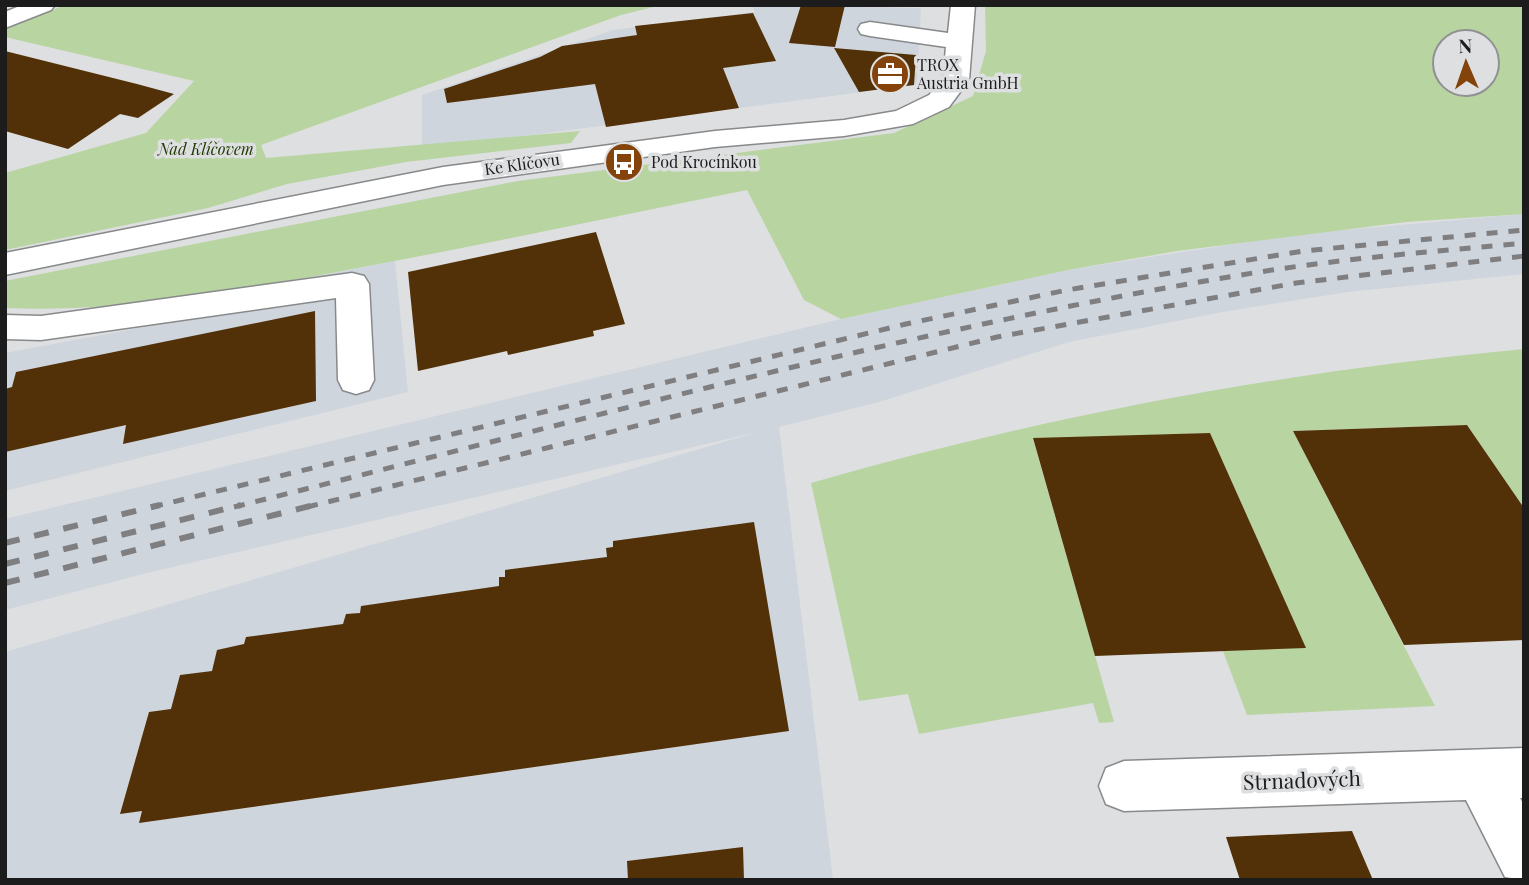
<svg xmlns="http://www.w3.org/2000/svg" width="1529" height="885" font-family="'Playfair Display',serif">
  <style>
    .built { fill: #cfd5dd }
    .green { fill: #b8d4a1; fill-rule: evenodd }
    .building { fill: #523108 }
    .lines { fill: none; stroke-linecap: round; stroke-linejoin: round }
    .minor-casing { stroke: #88898a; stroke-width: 3 }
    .minor { fill: #fff; fill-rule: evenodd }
    .rail-far1 { stroke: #7f7f81; stroke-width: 5; stroke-dasharray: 11 11; stroke-linecap: butt }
    .rail { stroke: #7f7f81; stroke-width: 6; stroke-dasharray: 15 15; stroke-linecap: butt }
    .labels { text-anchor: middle; stroke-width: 7; stroke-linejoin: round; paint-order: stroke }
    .far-poi-label { font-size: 16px; fill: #1c1c1d; stroke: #dedfe1; text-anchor: start }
    .far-park-label { font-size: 16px; font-style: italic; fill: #203a00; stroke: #dedfe1 }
    .far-street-label { font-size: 16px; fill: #1c1c1d; stroke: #dedfe1 }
    .near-street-label { font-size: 21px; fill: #1c1c1d; stroke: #dedfe1 }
  </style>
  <rect width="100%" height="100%" fill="#dedfe1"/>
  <path class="built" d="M752,5L921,8L917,85L422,149V95L613,30L755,12Z
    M1524,214V274L1348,292L1228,311L1069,342L879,402L779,427L833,880H5V652L758,432L147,573L5,610V519L841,319L1073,269L1299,234Z
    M395,261L408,392L5,491V353L306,297L308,278Z"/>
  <path class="green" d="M65,5H661L621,15L261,145L266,158L580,131L571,143L406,162L287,184L208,208L5,250V173L146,133L194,81L5,37V29Z
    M985,5H1524V214L1406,222L1177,251L1073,269L841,319L804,300L747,190C612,217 477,246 342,271C232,292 118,313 5,308V281L518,181L894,133L973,96L986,51ZM1445,42H1487V84H1445Z
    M1524,349V508L1467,425L1293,431L1435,706L1247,715L1223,651L1305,647L1210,433L1033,439L1114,722L1099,723L1093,703L919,734L908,694L859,701L811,483C1045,416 1281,372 1524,349Z"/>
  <path class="building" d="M801,5H845L835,47L789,43Z
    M753,13L776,61L723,68L739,108L606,127L595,84L447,103L444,89L540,57L562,46L637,35L635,26Z
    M834,48L916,55L914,85L859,92Z
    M5,51L137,84L174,94L138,118L120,114L68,149L5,131Z
    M596,232L625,324L593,331L594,336L508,355L507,351L418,371L408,272Z
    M315,311L316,401L123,444L126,425L5,452V389L12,387L16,372Z
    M1467,425L1524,508V640L1404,645L1293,431Z
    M1210,433L1306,648L1095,656L1033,438Z
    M754,522L789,731L139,823L142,811L120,814L149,712L171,709L180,675L212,671L217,650L244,644L246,637L343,624L346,614L360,613L361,606L499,586V577H505V570L607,557L606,548L613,547V541Z
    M1352,831L1373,880H1240L1226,837Z
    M743,847L744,880H628L627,861Z"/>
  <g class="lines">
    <defs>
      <path id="minor" d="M22,5H55L51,10L5,28V12Z
        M951,5H975L969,80L949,107L913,124L844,136L715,147L443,185L5,275V253L443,167L715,131L844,120L896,111L929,95L943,79L946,47L870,36L861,34L858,29L861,24L870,22L948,33Z
        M352,273L364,276L369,284L374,380L369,390L356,394L343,390L338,380L336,298L41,340L5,339V315L41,316Z
        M1524,748V798H1520L1524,805V880L1505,877L1466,800L1124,811L1106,804L1099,786L1106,768L1124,761Z"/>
    </defs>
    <use href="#minor" class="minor-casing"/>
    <use href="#minor" class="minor"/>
    <path class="rail-far1" d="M152,507L906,324L1067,290L1303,251L1524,230
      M234,507C568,424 901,331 1241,275C1335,259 1429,252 1524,243
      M307,507L997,337L1296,283L1524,256"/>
    <path class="rail" d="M5,543L160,505
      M5,564L241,505
      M5,583L314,505"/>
  </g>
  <defs>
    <symbol id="office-disc" viewBox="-11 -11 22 22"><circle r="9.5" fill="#83430a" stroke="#dedfe1"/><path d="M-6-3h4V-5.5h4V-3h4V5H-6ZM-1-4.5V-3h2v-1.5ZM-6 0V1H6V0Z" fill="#fff"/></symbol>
    <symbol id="bus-disc" viewBox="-11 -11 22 22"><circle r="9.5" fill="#83430a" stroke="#dedfe1"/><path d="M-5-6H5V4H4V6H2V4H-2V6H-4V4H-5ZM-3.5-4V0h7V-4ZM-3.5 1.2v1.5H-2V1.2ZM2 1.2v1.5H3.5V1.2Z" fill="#fff"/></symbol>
  </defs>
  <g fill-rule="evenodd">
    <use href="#office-disc" x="868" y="52" width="44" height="44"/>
    <use href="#bus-disc" x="602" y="140" width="44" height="44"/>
  </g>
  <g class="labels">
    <g class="far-poi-label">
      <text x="917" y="71">TROX<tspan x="917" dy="18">Austria GmbH</tspan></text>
      <text x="651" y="168">Pod Krocínkou</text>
    </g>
    <g class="far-park-label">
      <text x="206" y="155">Nad Klíčovem</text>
    </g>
    <g class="far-street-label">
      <text transform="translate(522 164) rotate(-8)" y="6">Ke Klíčovu</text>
    </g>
    <g class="near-street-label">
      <text transform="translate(1302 781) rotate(-2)" y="7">Strnadových</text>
    </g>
  </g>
  <rect width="1529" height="885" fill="none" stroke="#1c1c1d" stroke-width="14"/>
  <g transform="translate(1466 63) rotate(358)"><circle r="33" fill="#dedfe1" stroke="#909193" stroke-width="2"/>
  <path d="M0-5L12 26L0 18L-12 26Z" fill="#83430a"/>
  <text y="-10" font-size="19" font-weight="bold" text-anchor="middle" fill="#1c1c1d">N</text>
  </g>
</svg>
